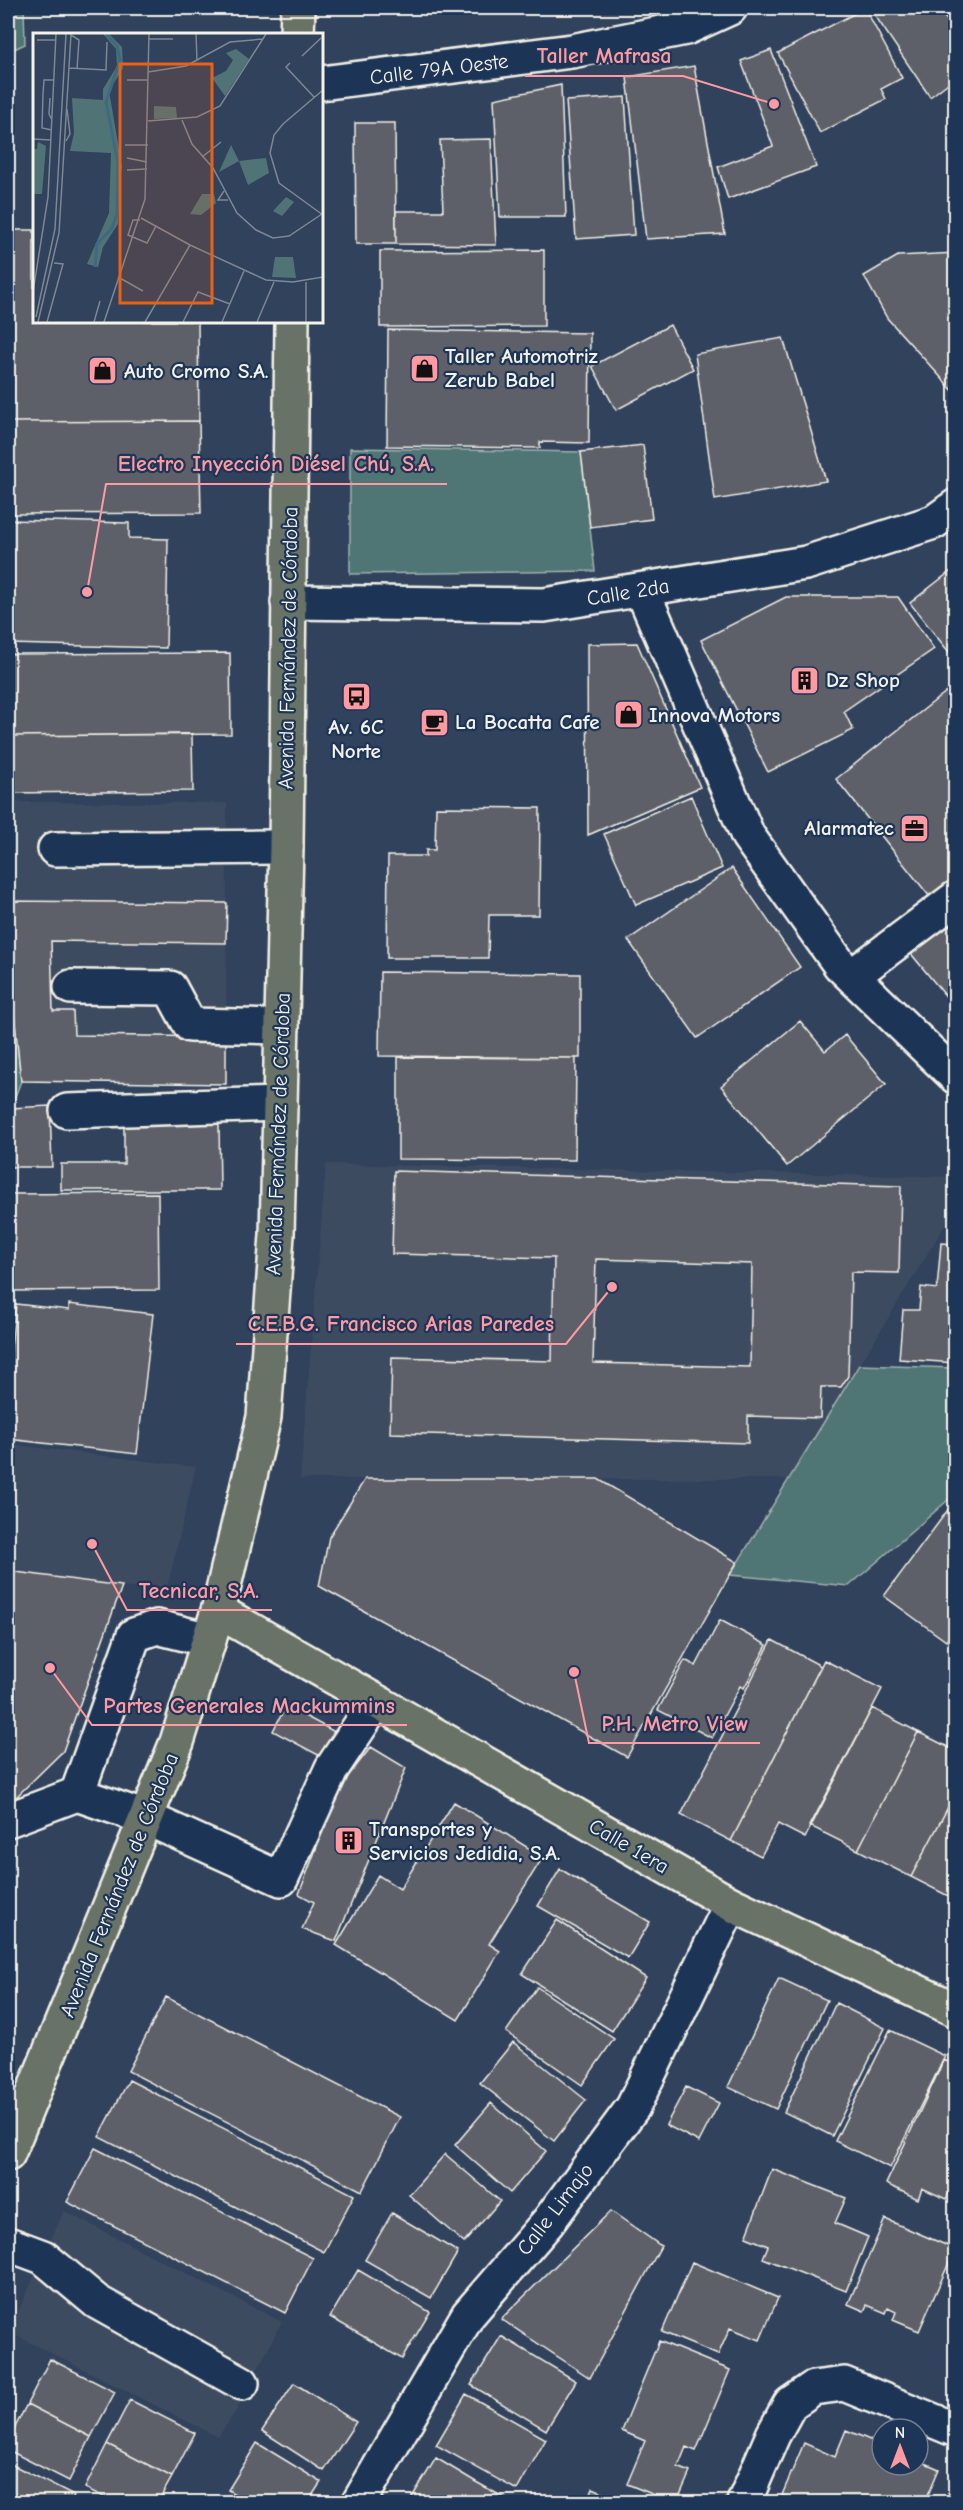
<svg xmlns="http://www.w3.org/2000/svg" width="963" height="2510" font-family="'Comic Neue',sans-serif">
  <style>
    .built { fill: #3e4b60 }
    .green { fill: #507475; stroke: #a2b2ae; stroke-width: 1.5 }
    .building { fill: #5d6068; stroke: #f4f1e8; stroke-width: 1.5; fill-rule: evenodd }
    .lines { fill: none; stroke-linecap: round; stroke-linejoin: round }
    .minor-casing { stroke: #f4f1e8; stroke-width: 38 }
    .major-casing { stroke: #f4f1e8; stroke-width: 38 }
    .minor { stroke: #1d3557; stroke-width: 33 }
    .major { stroke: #687266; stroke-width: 33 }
    .labels { text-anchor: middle; stroke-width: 4.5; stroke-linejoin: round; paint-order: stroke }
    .street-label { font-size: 21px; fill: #f4f1e8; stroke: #1d3557 }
    .poi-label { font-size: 21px; font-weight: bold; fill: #f4f1e8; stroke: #1d3557; text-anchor: start }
    .inset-river { fill: none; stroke: #3e6a81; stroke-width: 3 }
    .inset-road { fill: none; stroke: #7e8894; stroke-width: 1.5 }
    .view { fill: #e96117; fill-opacity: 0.15; stroke: #e96117; stroke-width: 3 }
    .inset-edge { fill: none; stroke: #f4f1e8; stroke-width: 3 }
    .leader { fill: none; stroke: #ff9aa2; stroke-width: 2 }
    .callout-dot { fill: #ff9aa2; stroke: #1d3557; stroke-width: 2 }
    .callout-label { font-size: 22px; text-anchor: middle; font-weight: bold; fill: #ff9aa2; stroke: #1d3557; stroke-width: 4.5; stroke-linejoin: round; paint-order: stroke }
  </style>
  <rect width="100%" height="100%" fill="#30425c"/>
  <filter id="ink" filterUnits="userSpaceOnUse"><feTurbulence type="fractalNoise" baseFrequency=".0167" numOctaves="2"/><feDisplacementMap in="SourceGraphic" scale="12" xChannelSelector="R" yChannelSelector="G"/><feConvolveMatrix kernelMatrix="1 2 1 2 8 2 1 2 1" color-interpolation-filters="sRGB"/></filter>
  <g filter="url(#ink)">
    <path class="built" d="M8,802L227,803L226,1084L21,1081L8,953Z
      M326,1164L955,1177V1209L790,1479H300Z
      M8,1444L196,1467L166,1593L8,1571Z
      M64,2211L282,2322L236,2411L218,2437L9,2332Z"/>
    <path class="green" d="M8,8H24L25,44L8,52Z
      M350,448L581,452L595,571L350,574Z
      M8,953L21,1081L8,1115Z
      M859,1365L955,1368V1494L849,1586L730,1575Z"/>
    <path class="building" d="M865,8L902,78L881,89L886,99L820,133L778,53Z
      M882,8H935L956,29V77L930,97L874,14Z
      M771,50L816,167L728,199L718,167L773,146L741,61Z
      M694,66L725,234L646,239L627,77Z
      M561,85L566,217H500L494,99Z
      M625,97L634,235L576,239L566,101Z
      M355,123H395L396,244H356Z
      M491,139L496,245L396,244V211H443L440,140Z
      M8,230H34V321H198L199,421L8,422Z
      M544,250V326L380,327V251Z
      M956,253V394L887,318L864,276L898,256Z
      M670,325L693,369L616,410L592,366Z
      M388,330L590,333L589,443L540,442V448L387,446Z
      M783,338L826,481L715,500L695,354Z
      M199,421L201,513L8,514V422Z
      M643,445L652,519L590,527L581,452Z
      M8,520L129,523V538L168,539L166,648L8,644Z
      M956,567V661L910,603Z
      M786,597H898L934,649L844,711L853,730L768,772L701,640Z
      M637,643L700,787L588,835L587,644Z
      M230,653L231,734L8,736V654Z
      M956,684V877L930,897L836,779Z
      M192,734L193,791L8,793V736Z
      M691,796L722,868L636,905L604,834Z
      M436,807L540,808L539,915H489L488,958H387L388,856H426V850H435Z
      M732,868L800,967L697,1038L628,940Z
      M8,901L227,903L226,943L51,941L53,1011H73L74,1035L226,1037V1084L21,1081L8,953Z
      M956,911V992L948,999L908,950Z
      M380,972L580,974V1058L379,1056Z
      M800,1021L825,1051L845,1035L886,1084L787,1166L721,1086Z
      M398,1057L576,1058L575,1160L398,1159Z
      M50,1106L52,1167H11L10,1108Z
      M124,1123H219L220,1190H61V1164H124Z
      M394,1171L901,1186L899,1273L851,1272L848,1376L841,1387H821L820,1418L748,1416V1443L390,1433L392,1357L552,1361L554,1258L392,1254ZM596,1259L752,1264L750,1367L593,1363Z
      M158,1193L159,1290L8,1291V1194Z
      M941,1243L956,1244V1363L899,1359L903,1310H919L921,1287L937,1289Z
      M16,1304L69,1310V1304L153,1314L137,1454L8,1439V1374Z
      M365,1479H598L737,1562L627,1757L319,1586L329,1537Z
      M956,1499V1628L946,1641L884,1596Z
      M8,1571L122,1586L63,1751L12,1801L8,1803Z
      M720,1620L767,1645L744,1688L740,1686L712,1738L658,1710L685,1660L696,1666Z
      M772,1640L821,1666L731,1841L681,1815Z
      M824,1660L882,1689L805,1838L778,1824L761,1856L731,1841Z
      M286,1706L335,1732L322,1757L273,1731Z
      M872,1708L918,1732L858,1850L810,1826Z
      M918,1732L956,1751V1792L911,1877L858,1850Z
      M371,1747L406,1768L336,1941L302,1929L314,1902L299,1894L339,1788Z
      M956,1792V1900L911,1877Z
      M454,1802L543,1857L489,1944L500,1951L458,2020L336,1945L378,1875L400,1889Z
      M560,1869L650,1922L628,1958L538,1906Z
      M557,1920L646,1978L612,2031L522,1974Z
      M779,1978L827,2000L776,2109L728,2087Z
      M537,1987L614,2039L582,2085L506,2032Z
      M166,1997L400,2117L362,2191L128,2071Z
      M836,2003L885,2028L832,2136L784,2112Z
      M890,2030L945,2056L890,2168L835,2141Z
      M513,2042L586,2100L554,2141L480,2083Z
      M944,2060L956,2065V2179L946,2199L922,2188L918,2199L886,2184Z
      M129,2080L354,2195L324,2252L99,2137Z
      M686,2087L719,2103L699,2142L666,2125Z
      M491,2103L546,2151L510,2193L455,2145Z
      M95,2148L313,2258L285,2313L67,2202Z
      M445,2154L500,2201L464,2243L409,2195Z
      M772,2169L846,2198L835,2223L868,2237L846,2291L763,2258L768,2246L746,2237Z
      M611,2211L661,2246L590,2378L501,2319Z
      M392,2213L458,2252L431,2298L365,2260Z
      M885,2219L955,2249L919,2331L893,2320L896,2312L888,2308L886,2313L867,2305L864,2311L848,2304Z
      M692,2262L778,2298L760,2340L730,2328L718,2355L662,2332Z
      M358,2270L430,2312L402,2359L330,2317Z
      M501,2336L576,2381L546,2430L471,2385Z
      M659,2341L730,2370L696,2451L686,2447L678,2467L690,2472L677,2502H672L627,2484L645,2441L622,2431Z
      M50,2359L115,2392L91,2437L27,2404Z
      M294,2383L356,2422L324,2471L262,2431Z
      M466,2394L546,2439L517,2490L436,2445Z
      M130,2400L195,2433L172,2477L107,2444Z
      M27,2404L91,2437L69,2481L8,2450V2441Z
      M846,2430L882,2445V2465H918V2460L939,2469L925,2502H800L782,2495L804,2443L835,2457Z
      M257,2443L321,2482L308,2502H248L228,2490Z
      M107,2444L172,2477L158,2502H114L85,2488Z
      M436,2458L476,2482L512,2502H409Z
      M9,2463L74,2496L71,2502H8Z
      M593,2488L625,2502H587Z"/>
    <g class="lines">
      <defs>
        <path id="minor" d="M321,83L572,51L686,28L730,8
          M642,590L748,836L840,965L956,1077
          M288,602L544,605L806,563L934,522L956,506
          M55,849L286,847
          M852,976L956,898
          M71,987L170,988L190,1025L282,1027
          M67,1111L280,1104
          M209,1640L157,1627L134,1635L77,1794L146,1818L281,1879L332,1768L376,1702
          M8,1820L77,1794
          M8,2244L43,2257L97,2302L242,2383
          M359,2502L468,2315L548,2222L633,2107L731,1904
          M744,2502L773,2435L790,2404L813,2388L844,2384L956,2430"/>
        <path id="major" d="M297,34L298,8
          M218,1611L731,1904L956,2010
          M8,2154L177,1742L218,1611L264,1417L277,1235L286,847L292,321"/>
      </defs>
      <use href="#minor" class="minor-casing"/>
      <use href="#major" class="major-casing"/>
      <use href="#minor" class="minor"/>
      <use href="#major" class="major"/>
    </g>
  </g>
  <defs>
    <symbol id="shop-square" viewBox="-11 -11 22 22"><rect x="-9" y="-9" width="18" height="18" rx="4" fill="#ff9aa2" stroke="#1d3557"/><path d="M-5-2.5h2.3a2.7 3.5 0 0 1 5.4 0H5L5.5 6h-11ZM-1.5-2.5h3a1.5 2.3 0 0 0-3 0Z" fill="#111"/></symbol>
    <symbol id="building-square" viewBox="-11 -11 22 22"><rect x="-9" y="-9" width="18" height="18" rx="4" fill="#ff9aa2" stroke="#1d3557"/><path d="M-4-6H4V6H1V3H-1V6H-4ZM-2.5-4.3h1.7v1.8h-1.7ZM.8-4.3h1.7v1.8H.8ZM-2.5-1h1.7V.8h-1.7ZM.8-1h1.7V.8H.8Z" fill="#111"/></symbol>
    <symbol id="bus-square" viewBox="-11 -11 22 22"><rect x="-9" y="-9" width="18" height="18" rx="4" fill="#ff9aa2" stroke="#1d3557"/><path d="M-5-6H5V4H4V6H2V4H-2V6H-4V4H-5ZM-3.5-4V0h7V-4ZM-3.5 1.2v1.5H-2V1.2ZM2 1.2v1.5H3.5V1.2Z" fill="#111"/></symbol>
    <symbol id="cafe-square" viewBox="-11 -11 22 22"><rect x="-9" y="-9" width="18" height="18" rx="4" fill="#ff9aa2" stroke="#1d3557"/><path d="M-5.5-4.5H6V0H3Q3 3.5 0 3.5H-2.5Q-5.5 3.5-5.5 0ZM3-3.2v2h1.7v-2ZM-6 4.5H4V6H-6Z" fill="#111"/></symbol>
    <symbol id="office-square" viewBox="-11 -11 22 22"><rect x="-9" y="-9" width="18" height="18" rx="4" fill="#ff9aa2" stroke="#1d3557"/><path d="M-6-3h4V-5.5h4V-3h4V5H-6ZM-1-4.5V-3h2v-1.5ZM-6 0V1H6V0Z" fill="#111"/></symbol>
  </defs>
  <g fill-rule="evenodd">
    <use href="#shop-square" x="408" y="352" width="33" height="33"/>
    <use href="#shop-square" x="86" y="354" width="33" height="33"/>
    <use href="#building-square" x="788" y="664" width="33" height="33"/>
    <use href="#bus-square" x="340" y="680" width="33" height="33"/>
    <use href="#shop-square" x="612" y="698" width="33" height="33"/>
    <use href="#cafe-square" x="418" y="706" width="33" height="33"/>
    <use href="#office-square" x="898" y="812" width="33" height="33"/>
    <use href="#building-square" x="332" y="1824" width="33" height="33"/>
  </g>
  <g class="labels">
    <g class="street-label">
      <text transform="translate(439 69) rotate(-7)" y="7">Calle 79A Oeste</text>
      <text transform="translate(628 592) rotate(-9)" y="7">Calle 2da</text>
      <text transform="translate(288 648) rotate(-89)" y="7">Avenida Fernández de Córdoba</text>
      <text transform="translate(278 1134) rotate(-88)" y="7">Avenida Fernández de Córdoba</text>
      <text transform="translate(629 1846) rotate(30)" y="7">Calle 1era</text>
      <text transform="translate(119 1885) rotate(-68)" y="7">Avenida Fernández de Córdoba</text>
      <text transform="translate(555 2209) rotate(-52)" y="7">Calle Limajo</text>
    </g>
    <g class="poi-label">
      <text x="445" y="363">Taller Automotriz<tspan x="445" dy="24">Zerub Babel</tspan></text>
      <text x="124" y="378">Auto Cromo S.A.</text>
      <text x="826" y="687">Dz Shop</text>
      <text x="649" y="722">Innova Motors</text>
      <text x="455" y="729">La Bocatta Cafe</text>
      <text x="356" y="734" text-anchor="middle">Av. 6C<tspan x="356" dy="24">Norte</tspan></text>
      <text x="894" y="835" text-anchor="end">Alarmatec</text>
      <text x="369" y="1836">Transportes y<tspan x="369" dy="24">Servicios Jedidia, S.A.</tspan></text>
    </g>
  </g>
  <g transform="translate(33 33)">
    <rect width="290" height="290" fill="#30425c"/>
    <path d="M70,1H76L89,14L90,35L76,58L89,134L85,156V191L70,214L65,234L54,231L76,180L78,120L37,118L41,100L39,65L70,67V56L84,33L83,16ZM203,16L216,26L192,63L179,45L193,38L200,27L193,20ZM121,73L143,74L144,85L121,86ZM5,109L13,113L9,161H0V116H4ZM198,112L206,128L233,125L236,140L215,152L206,128L186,139ZM169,161H181L183,170L168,182L157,181ZM253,164L261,169L249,183L240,178ZM242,224H260L263,245L239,244Z" fill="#507475"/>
    <path class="inset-river" d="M62,234L64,211L79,195L84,181L85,130L73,69L87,27L84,13L73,1"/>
    <path class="inset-road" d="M163,1L164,28M38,2L46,7L44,36M116,6H140M4,7H23M269,23L288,5M257,30L253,34L281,64M36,35L73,37L74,9M115,39L153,33L197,9L230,6M94,47H115M290,57L250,91L241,102L237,120L246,150L290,182M17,65L16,81L19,87M149,87L159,111L180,135L204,180L223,197L240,205L256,203L289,181M115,88L164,84L187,73L233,1M19,97L9,95L10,61L11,47H21M0,106L18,107M33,108L37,101L34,76M92,112H115M169,124L188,109M94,125L114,129M94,137L114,136M191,158L185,167H195M108,185L157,212L233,247L260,249L290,244M107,187H100L95,202L114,210L123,193M85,244L110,258M273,249V289M0,259L15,164L23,1M3,284L22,196L33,1M5,289L26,200L38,1M14,289L30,231L21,230M61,289L67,268M71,289L112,166L116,1M112,289L157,212M150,289L165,259L197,271M189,289L211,238M224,289L241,249"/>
    <path class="view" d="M87,31H179V270H87Z"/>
    <rect width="290" height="290" class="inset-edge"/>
  </g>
  <path class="leader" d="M774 104L683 76H525M87 592L106 484H447M612 1287L566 1344H236M92 1544L127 1610H272M50 1668L92 1725H407M574 1672L589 1743H760"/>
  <g class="callout-dot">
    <circle cx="774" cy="104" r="6"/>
    <circle cx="87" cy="592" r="6"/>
    <circle cx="612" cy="1287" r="6"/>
    <circle cx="92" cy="1544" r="6"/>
    <circle cx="50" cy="1668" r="6"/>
    <circle cx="574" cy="1672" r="6"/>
  </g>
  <g class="callout-label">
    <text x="604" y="63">Taller Mafrasa</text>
    <text x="276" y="471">Electro Inyección Diésel Chú, S.A.</text>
    <text x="401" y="1331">C.E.B.G. Francisco Arias Paredes</text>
    <text x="199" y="1598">Tecnicar, S.A.</text>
    <text x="249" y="1713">Partes Generales Mackummins</text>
    <text x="675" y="1731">P.H. Metro View</text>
  </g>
  <rect width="963" height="2510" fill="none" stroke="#1d3557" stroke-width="30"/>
  <rect x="15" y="15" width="933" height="2480" fill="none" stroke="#f4f1e8" stroke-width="2" filter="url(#ink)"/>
  <g transform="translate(900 2447)"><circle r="28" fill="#1d3557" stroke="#738091" stroke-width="1.5"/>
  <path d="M0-4.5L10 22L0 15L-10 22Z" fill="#ff9aa2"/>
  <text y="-9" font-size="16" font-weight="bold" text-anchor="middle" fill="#f4f1e8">N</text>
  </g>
</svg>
